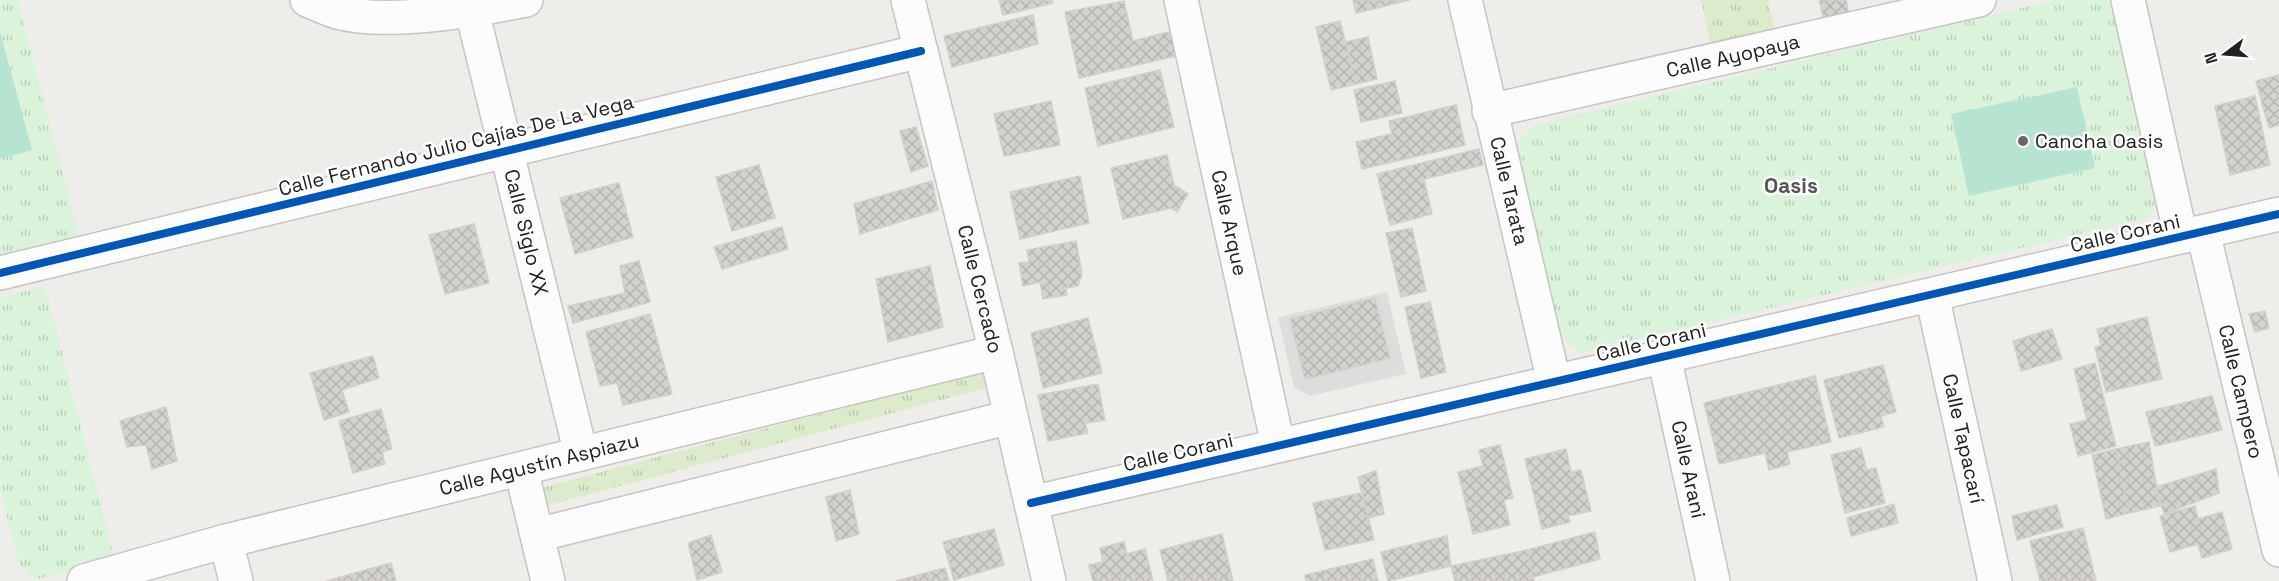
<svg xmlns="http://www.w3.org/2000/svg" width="2279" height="581" font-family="'Space Grotesk',sans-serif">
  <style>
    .residential { fill: #dedddb }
    .grass { fill: url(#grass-tufts) }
    .park { fill: url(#park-tufts) }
    .pitch { fill: #b7e4d1 }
    .building { fill: url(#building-cross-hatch); stroke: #d2cfcb; stroke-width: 1.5 }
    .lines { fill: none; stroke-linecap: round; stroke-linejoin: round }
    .street-casing { stroke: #c6c5c4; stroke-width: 36 }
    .street { stroke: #fdfcfc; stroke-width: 33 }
    .cycleway-casing { stroke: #fff; stroke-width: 11 }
    .cycleway { stroke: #0057b8; stroke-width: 8 }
    .poi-dot { fill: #696867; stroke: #fff; stroke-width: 2 }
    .labels { text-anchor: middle; stroke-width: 5; stroke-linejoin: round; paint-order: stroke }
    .street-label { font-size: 20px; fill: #212121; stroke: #fff }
    .poi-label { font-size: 20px; fill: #212121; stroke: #fff; text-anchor: start }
    .neighbourhood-label { font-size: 21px; font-weight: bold; fill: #545454; stroke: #fff }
  </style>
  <defs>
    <pattern id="grass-tufts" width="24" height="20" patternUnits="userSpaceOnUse" patternTransform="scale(1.5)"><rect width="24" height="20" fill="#dbebcb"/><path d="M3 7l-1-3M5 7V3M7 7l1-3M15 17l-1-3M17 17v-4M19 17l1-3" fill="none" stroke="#bcc9ae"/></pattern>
    <pattern id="park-tufts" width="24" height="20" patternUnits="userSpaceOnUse" patternTransform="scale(1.5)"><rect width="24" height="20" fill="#daf3da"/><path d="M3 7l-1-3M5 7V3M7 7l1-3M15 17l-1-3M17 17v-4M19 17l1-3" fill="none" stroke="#bbd0bb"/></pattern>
    <pattern id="building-cross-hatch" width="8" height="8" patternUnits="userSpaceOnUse" patternTransform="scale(1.5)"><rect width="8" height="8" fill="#d4d2cf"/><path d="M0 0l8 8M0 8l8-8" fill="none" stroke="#b6b4b1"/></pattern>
  </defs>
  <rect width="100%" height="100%" fill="#efedea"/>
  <path class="residential" d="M1387,292L1406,374L1310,396L1294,387L1278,317Z"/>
  <path class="grass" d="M1701,0H1768L1775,32L1711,46Z
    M986,370L990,387L545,506L541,488Z"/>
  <path class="park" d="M0,0H18L79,238L0,258Z
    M2055,0H2107L2119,14L2159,200L2147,218L1581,353L1559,337L1516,143L1534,125Z
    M45,286L114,557L35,580L19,563L0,490V298Z"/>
  <path class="pitch" d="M0,32L32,150L0,159Z
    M2077,87L2095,168L1969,196L1951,114Z"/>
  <path class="building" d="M999,0H1052L1053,3L1003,15Z
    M1353,0H1410L1356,13Z
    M1819,0H1846L1850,21L1826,28Z
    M1124,1L1133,41L1176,30L1181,55L1079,78L1065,12Z
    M1033,15L1038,44L952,67L944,36Z
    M1340,21L1356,84L1331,90L1316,27Z
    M1368,37L1377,79L1356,84L1346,42Z
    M1160,70L1174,127L1098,146L1085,88Z
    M2279,75V125L2269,128L2256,81Z
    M1395,81L1402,113L1361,122L1354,90Z
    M2255,96L2270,165L2230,175L2215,106Z
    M1051,101L1060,145L1004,156L994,114Z
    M1456,105L1465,145L1362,169L1356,142L1392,134L1389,121Z
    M916,127L928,166L911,172L900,131Z
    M1479,149L1483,165L1424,179L1432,214L1390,225L1377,174Z
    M1167,155L1174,185L1188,194L1177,212L1171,208L1123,219L1111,168Z
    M759,165L775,218L732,231L716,177Z
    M1080,176L1089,223L1020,239L1010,192Z
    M932,181L938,210L860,234L854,204Z
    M619,183L633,237L575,254L560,198Z
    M474,224L489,283L445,294L429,235Z
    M782,227L788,249L722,269L714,247Z
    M1412,228L1426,291L1401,297L1386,233Z
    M1076,241L1082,274L1078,286L1066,288L1067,295L1043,299L1040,282L1023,286L1019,263L1029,262L1027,250Z
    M639,261L650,302L573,323L568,306L625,293L620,266Z
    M930,266L943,327L888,342L876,279Z
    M1375,298L1390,358L1305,379L1290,319Z
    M1430,302L1446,372L1421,378L1405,307Z
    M2265,311L2269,328L2255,332L2249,314Z
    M650,314L672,394L623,405L617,383L600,386L586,332Z
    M2147,317L2162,379L2106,392L2095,347L2101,346L2097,329Z
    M1088,318L1102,373L1043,388L1031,333Z
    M2052,329L2062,359L2021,371L2013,341Z
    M373,356L379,378L342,390L349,412L324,420L310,373Z
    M2095,363L2116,446L2078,456L2070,424L2087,420L2074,369Z
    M1883,365L1896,412L1881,416L1884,427L1839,438L1824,380Z
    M1815,376L1831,442L1787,452L1790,464L1769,470L1765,453L1719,464L1704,403Z
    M1098,384L1105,420L1085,423L1088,433L1048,441L1038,395Z
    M2212,396L2222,430L2155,446L2146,412Z
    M166,407L177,461L152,469L146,445L127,447L120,421Z
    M381,409L392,449L382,452L385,464L353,473L339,421Z
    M2149,442L2160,506L2129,513L2116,449Z
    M1500,445L1513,498L1504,500L1510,525L1473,534L1458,472L1483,466L1479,450Z
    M1861,448L1867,470L1876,468L1885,503L1845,513L1831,455Z
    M1566,449L1571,472L1581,470L1591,511L1568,516L1570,522L1542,529L1525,459Z
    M2116,449L2129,513L2106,519L2092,455Z
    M2216,469L2219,493L2164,514L2156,487Z
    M1376,471L1384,514L1368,518L1358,477Z
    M850,490L859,534L836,541L826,497Z
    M1362,493L1374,540L1325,550L1313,503Z
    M1894,504L1898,523L1851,536L1847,518Z
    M2057,505L2063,527L2017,540L2012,516Z
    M2195,506L2198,519L2222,512L2232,549L2202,558L2198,544L2170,552L2160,516Z
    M2083,528L2096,581H2040L2030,541Z
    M994,529L1004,565L954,580L943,542Z
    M1595,532L1600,559L1533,577L1527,550Z
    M1222,534L1233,581H1168L1160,550Z
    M711,535L722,572L697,580L688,543Z
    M1447,536L1451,566L1388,581L1381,552Z
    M1124,542L1127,554L1145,549L1153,581H1093L1089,565L1103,562L1100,548Z
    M1527,550L1534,581H1455L1451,566Z
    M1373,559L1378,581H1306L1305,575Z
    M391,563L396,581H326Z
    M945,568L949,581H896Z"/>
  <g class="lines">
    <defs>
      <g id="street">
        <path d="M307,0C317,4 327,9 337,12C386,26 476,10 526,0"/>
        <path id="s1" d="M908,0L996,352L1049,581"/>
        <path id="s2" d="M1181,0L1278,445"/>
        <path id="s3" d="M1465,0L1554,382"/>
        <path d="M2128,0L2181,237"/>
        <path id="s4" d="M472,11L581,454"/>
        <path id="s5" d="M1489,111L1979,0"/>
        <path id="s6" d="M2203,232L2279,550"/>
        <path d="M0,273L921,51"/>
        <path id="s7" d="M1932,295L1995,581"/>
        <path id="s8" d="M1664,356L1713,581"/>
        <path d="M521,469L548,581"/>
        <path d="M1031,503L2279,214"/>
        <path d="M537,535L1011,417"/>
        <path d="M226,541L236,581"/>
        <path id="s9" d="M84,581L226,541L996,352"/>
      </g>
    </defs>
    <use href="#street" class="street-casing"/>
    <use href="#street" class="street"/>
    <defs>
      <path id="cycleway" d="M0,273L921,51
        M1031,503L2279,214"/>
    </defs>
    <use href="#cycleway" class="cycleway-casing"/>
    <use href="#cycleway" class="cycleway"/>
  </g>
  <circle class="poi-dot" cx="2023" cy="141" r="6"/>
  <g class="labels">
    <g class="street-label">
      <text dy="7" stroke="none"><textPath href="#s5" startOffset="250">Calle Ayopaya</textPath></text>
      <text transform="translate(456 145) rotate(-14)" y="7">Calle Fernando Julio Cajías De La Vega</text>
      <text dy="7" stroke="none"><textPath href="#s3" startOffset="196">Calle Tarata</textPath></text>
      <text dy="7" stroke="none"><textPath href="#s2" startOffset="228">Calle Arque</textPath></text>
      <text dy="7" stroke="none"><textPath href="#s4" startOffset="228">Calle Siglo XX</textPath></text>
      <text transform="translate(2125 233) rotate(-13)" y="7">Calle Corani</text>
      <text dy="7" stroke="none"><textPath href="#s1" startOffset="298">Calle Cercado</textPath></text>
      <text transform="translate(1651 342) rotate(-13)" y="7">Calle Corani</text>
      <text dy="7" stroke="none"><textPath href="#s6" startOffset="164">Calle Campero</textPath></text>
      <text dy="7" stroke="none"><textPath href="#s7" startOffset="147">Calle Tapacarí</textPath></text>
      <text transform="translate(1178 452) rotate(-13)" y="7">Calle Corani</text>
      <text dy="7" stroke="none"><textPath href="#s9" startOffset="470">Calle Agustín Aspiazu</textPath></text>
      <text dy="7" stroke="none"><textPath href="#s8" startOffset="116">Calle Arani</textPath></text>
    </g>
    <g class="poi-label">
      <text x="2035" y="148">Cancha Oasis</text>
    </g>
    <g class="neighbourhood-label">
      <text x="1791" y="193">Oasis</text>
    </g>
  </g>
  <g transform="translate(2225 54) rotate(254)" stroke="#ffffff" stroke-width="4.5" paint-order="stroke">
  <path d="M0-4.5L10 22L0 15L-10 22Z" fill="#212121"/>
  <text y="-9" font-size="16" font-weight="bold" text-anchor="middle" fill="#212121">N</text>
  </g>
</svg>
